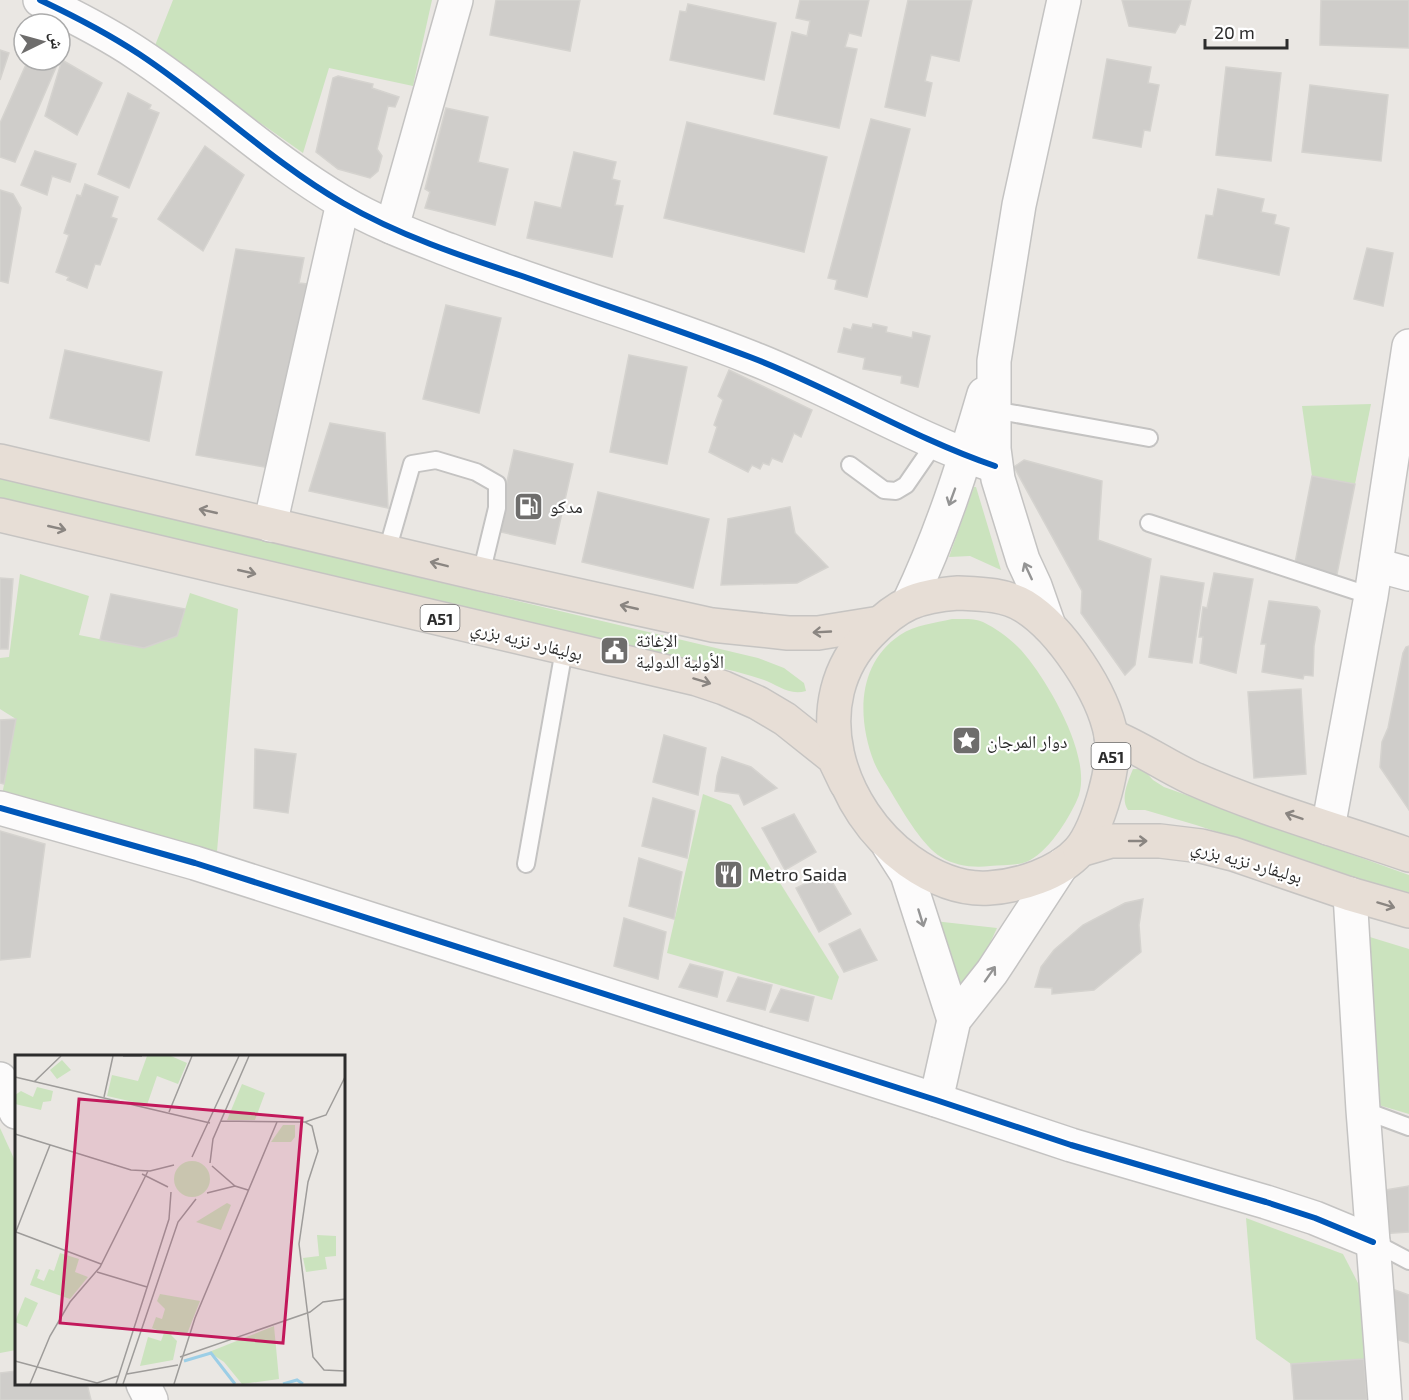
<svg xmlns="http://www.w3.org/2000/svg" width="1409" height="1400" font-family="'Exo 2','Noto Naskh Arabic',sans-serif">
	<rect width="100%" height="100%" fill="#eae7e3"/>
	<g fill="#cbe3be">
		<path d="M173,0H432L413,86L329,68L303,153L154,48Z"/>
		<path d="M1371,404L1355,484L1312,476L1302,406Z"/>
		<path d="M0,478L758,658L784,668L804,683L806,691C788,696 777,684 761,679C738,671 714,667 690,661L0,501Z"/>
		<path d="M974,487H976L1001,570L970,556L949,557Z"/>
		<path d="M20,574L89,596L79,635L144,648L177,636L190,593L238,609L216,863L1,801L16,719L0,709V658L9,657Z"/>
		<path d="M952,619C962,619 975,618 983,622C999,630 1015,642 1026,656C1050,685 1095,762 1077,800C1068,820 1047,854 1026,862C1015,866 1001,865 990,866C974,868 955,866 941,857C923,846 905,815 894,797C888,786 879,774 874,762C857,718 857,664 900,635C915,625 935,623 952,619Z"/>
		<path d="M1133,769H1143L1153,780L1164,787L1409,875V895L1196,825L1145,810H1128C1120,799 1128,781 1133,769Z"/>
		<path d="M703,794L731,805L839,977L832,1000L667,953Z"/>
		<path d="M934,921L997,928L980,965L958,994Z"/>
		<path d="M1360,934L1409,949V1114L1372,1103Z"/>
		<path d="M0,1128L16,1163V1350L0,1353Z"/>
		<path d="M1246,1218L1343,1254L1359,1285L1364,1359L1291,1364L1256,1339Z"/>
	</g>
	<g fill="#cfcdca" stroke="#d5d3cf" stroke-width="1.5">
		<path d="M496,0H580L570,51L490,35Z"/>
		<path d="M800,0H869L861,36L849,33L845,47L857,49L839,128L774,114L792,32L807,36L810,21L796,18Z"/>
		<path d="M908,0H972L959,61L931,55L925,81L932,83L925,116L885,107Z"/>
		<path d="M1122,0H1191L1185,25L1180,24L1175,33L1129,26Z"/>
		<path d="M1321,0H1409V48L1320,45Z"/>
		<path d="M688,4L776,23L764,80L670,60L680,11L686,12Z"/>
		<path d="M0,50L9,53L0,80Z"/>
		<path d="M1107,59L1151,67L1148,83L1159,85L1150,131L1144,130L1141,147L1093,138Z"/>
		<path d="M28,60H44L57,65L15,162L0,157V123Z"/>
		<path d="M62,60L102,83L77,135L45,116Z"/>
		<path d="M1226,67L1281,73L1271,161L1216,155Z"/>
		<path d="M338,76L373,84L372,88L399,97L395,107L388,106L377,149L382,156L378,171L370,178L338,169L316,152L333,78Z"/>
		<path d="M1310,85L1388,95L1381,161L1302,152Z"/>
		<path d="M128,93L151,105L149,109L159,113L129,188L98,174Z"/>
		<path d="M446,108L488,117L478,162L508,169L495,225L425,208L430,192L425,189Z"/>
		<path d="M871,119L910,129L867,297L835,289L837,280L828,278Z"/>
		<path d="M687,122L827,157L804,252L664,218Z"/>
		<path d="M205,146L244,175L203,251L158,219Z"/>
		<path d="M35,151L76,164L70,182L52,176L47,195L21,185Z"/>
		<path d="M574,152L616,162L612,179L620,181L615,205L623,206L612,257L527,238L535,202L561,208Z"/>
		<path d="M85,184L118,197L111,217L117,219L100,265L95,264L87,288L67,280L69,277L56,272L69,235L64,233L77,195L81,196Z"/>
		<path d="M1218,189L1264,199L1261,212L1276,215L1274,224L1289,228L1279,275L1198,258L1206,215L1213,216Z"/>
		<path d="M0,190L13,194L21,208L8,283L0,281Z"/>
		<path d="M1367,248L1393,253L1383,306L1354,299Z"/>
		<path d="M236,249L304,258L299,283L307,284L301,309L306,310L276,469L196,455Z"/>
		<path d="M446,305L501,318L479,413L423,399Z"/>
		<path d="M853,324L872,328L873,324L887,327L886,332L912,338L913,332L930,336L918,387L901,383L902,376L863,369L865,358L838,352L844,328L851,330Z"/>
		<path d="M65,350L162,372L149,441L50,418Z"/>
		<path d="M629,355L687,367L667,464L610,452Z"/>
		<path d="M729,370L812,410L801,437L794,433L782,462L772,458L769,465L763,463L760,469L752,465L748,472L709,452L717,427L714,425L723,400L718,396Z"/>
		<path d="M330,423L385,433L388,508L309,491Z"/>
		<path d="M514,450L573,464L555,544L496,531Z"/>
		<path d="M1024,460L1102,481L1098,540L1151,559L1135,665L1125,675L1081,613L1082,591L1014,467Z"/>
		<path d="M1312,476L1355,484L1336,579L1295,563Z"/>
		<path d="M598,492L709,519L693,588L582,562Z"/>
		<path d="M790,507L795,533L828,567L797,583L721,585L728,519Z"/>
		<path d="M1214,573L1253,579L1236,673L1200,663L1203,637H1199L1203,607L1207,608Z"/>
		<path d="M1161,576L1204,583L1192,663L1149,657Z"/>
		<path d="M0,578L13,579L8,649H0Z"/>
		<path d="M111,594L185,609L177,636L144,648L100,640Z"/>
		<path d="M1269,601L1317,607L1320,611L1314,646L1313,676L1304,675L1303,679L1262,672L1266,644H1261Z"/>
		<path d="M1409,646V810L1380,767L1382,742L1388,728L1403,653L1406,647Z"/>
		<path d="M1301,689L1306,774L1254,778L1248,692Z"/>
		<path d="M16,719L4,784L0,783V720Z"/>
		<path d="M664,735L706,748L698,795L653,782Z"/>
		<path d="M255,749L296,754L288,813L254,808Z"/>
		<path d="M722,757L751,767L777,788L744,805L739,794L715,791L717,776Z"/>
		<path d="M653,798L695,811L687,858L642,846Z"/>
		<path d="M794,814L816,852L785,870L762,828Z"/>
		<path d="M0,831L45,844L30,957L0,960Z"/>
		<path d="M639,858L682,872L674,919L629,906Z"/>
		<path d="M827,873L851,914L819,932L796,888Z"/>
		<path d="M1143,899L1139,925L1141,952L1094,990L1052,994V988L1035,987L1041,967L1054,950L1083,925L1125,903Z"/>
		<path d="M624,918L666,932L658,979L614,966Z"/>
		<path d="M860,929L877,960L844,972L829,944Z"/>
		<path d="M690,964L723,972L717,997L679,987Z"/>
		<path d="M738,977L772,985L765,1010L727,1001Z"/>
		<path d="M781,989L814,997L808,1021L770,1012Z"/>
		<path d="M1409,1186V1232L1380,1234V1191Z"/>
		<path d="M1384,1286L1409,1295V1343L1387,1337Z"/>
		<path d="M1364,1359L1367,1400H1294L1291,1364Z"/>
		<path d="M16,1371V1384H87L91,1400H0V1373Z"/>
	</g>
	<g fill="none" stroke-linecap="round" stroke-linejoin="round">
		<defs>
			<g id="lane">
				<path d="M994,410L1149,438"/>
				<path d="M850,465L884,490L896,491L906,485L935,443"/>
				<path d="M1149,523L1371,596"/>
				<path d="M387,551L412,464L436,460L476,472L497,484V508L481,574"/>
				<path d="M526,864L564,650"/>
				<path d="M1363,1110L1409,1127"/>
				<path d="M1373,1242L1409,1261"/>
			</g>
			<g id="street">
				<path d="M40,0C73,16 107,33 138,54C208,100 269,159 342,202C375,222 413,236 449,250C549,289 653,318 752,358C834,390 909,436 992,465"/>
				<path d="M392,227L456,0"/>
				<path d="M270,525L343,203"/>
				<path d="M1376,565L1409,574"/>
				<path d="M0,808L195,863L936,1100L1071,1145L1266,1202L1315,1218L1373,1242"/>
				<path d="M1328,828L1371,596L1409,346"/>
				<path d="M889,846L907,874L954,1020"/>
				<path d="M1350,894L1363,1110L1385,1400"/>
				<path d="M0,1079L16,1112"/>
				<path d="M936,1100L954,1020L992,972L1062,865"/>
				<path d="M143,1384L151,1400"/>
			</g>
			<g id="secondary">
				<path d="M909,602C941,535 963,466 984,394"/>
				<path d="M1049,626L1035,586L1023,560L998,479L994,449V361L1019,205L1064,0"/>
			</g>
			<g id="highway">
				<path d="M0,461L481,574L712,625L788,633H818L880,623"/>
				<path d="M0,515L697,679L724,688L758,703L785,719L834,758L846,783"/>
				<path d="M958,593C980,594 1004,594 1024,606C1061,629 1103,692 1111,735C1114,754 1110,775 1105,793C1100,811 1091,837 1079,851C1058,874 1019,886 989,888C959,890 933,878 909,861C838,810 802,702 870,633C898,604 917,596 958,593Z"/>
				<path d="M1111,736C1139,747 1164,765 1192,778C1262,809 1337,830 1409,855"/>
				<path d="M1080,850L1111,841H1160L1201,846L1233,854L1350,894L1409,911"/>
			</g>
		</defs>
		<use href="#lane" stroke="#c4c3c2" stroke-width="20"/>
		<use href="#street" stroke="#c4c3c2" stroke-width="36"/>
		<use href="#secondary" stroke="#c4c3c2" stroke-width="36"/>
		<use href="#highway" stroke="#c6c4c2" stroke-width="36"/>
		<use href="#lane" stroke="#fcfbfb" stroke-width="16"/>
		<use href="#street" stroke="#fcfbfb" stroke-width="33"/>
		<use href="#secondary" stroke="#fcfbfb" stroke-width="33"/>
		<use href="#highway" stroke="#e7ded6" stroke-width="33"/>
		<defs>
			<g id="cycleway">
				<path d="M40,0C74,16 107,33 139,54C209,100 270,161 343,203C398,235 461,256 522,276C598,303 674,328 750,357C834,389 910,437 995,466"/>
				<path d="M0,808L195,863L936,1100L1071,1145L1266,1202L1315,1218L1373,1242"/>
			</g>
		</defs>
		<use href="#cycleway" stroke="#fff" stroke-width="10"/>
		<use href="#cycleway" stroke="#0057b8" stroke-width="6"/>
	</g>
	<defs><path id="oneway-shaft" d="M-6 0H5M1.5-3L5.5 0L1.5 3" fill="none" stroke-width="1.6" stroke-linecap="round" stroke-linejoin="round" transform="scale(1.5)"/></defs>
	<g stroke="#949494">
		<use href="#oneway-shaft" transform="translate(952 497) rotate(110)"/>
		<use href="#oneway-shaft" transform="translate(1028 571) rotate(-115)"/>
		<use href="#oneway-shaft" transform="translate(921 918) rotate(73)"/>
		<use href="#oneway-shaft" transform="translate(990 974) rotate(-55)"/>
	</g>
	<g stroke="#8a8581">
		<use href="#oneway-shaft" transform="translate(208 511) rotate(-167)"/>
		<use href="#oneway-shaft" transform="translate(57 528) rotate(13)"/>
		<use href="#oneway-shaft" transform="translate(439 564) rotate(-166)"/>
		<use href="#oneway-shaft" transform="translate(247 572) rotate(13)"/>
		<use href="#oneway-shaft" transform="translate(629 607) rotate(-167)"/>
		<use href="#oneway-shaft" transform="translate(822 632) rotate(177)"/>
		<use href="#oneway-shaft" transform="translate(702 681) rotate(17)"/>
		<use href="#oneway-shaft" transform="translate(1294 816) rotate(-161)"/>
		<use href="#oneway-shaft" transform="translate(1138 841)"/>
		<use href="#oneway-shaft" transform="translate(1386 905) rotate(17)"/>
	</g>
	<defs>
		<symbol id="fuel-square" viewBox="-11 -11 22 22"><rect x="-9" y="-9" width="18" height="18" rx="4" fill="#6e6d6c" stroke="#fff"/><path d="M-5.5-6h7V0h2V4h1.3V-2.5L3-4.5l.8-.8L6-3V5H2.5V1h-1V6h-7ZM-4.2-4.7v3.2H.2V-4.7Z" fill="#fff"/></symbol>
		<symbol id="civic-square" viewBox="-11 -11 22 22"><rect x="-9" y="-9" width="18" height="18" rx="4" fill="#6e6d6c" stroke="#fff"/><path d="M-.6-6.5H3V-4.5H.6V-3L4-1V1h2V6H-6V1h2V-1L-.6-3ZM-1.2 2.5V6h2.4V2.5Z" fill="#fff"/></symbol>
		<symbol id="sight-square" viewBox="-11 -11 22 22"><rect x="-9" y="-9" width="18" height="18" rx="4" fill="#6e6d6c" stroke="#fff"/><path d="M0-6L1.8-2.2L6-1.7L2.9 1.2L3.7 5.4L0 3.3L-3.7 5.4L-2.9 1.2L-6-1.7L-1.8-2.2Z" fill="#fff"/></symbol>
		<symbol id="restaurant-square" viewBox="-11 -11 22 22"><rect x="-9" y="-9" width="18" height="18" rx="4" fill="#6e6d6c" stroke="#fff"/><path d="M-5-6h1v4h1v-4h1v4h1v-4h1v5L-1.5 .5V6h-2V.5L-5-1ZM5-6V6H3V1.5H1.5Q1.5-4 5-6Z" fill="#fff"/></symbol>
	</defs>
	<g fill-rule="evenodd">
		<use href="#fuel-square" x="512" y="490" width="33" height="33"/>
		<use href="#civic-square" x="598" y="634" width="33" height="33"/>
		<use href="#sight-square" x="950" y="724" width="33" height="33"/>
		<use href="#restaurant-square" x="712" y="858" width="33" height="33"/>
	</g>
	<g text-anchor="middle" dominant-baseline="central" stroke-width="4.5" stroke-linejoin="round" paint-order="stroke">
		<g fill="#fff" stroke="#6b6b6b" stroke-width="1.5">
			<rect x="420.5" y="605" width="39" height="26" rx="4.5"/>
			<rect x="1091.5" y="743" width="39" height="26" rx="4.5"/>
		</g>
		<g font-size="16" font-weight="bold" fill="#2c2c2c">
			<text x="440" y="618">A51</text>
			<text x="1111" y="756">A51</text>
		</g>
		<g font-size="18" fill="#2c2c2c" stroke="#fff" text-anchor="start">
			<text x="550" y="506">مدكو</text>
			<text x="636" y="640">الإغاثة<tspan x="636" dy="21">الأولية الدولية</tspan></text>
			<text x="987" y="741">دوار المرجان</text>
			<text x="749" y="874">Metro Saida</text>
		</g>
		<g font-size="18" fill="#2c2c2c" stroke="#fff">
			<text transform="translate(527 640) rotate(14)">بوليفارد نزيه بزري</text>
			<text transform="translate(1247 861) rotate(16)">بوليفارد نزيه بزري</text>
		</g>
	</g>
	<g transform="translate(15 1055)">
		<rect width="330" height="330" fill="#eae7e3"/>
		<path d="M132,1H156L172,8L163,29L142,21L132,50L92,41L97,20L123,26ZM47,5L56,15L42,24L35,15ZM227,29L250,38L240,65H212ZM22,32L38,36L36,46L28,47L26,55L0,49V40L6,36L18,42ZM268,70H280V82L276,87H256ZM159 124a18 18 0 1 1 36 0a18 18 0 1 1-36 0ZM212,148L216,150L206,175L181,167ZM302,180L321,181V201L310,202L312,214L291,217L288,203L304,201ZM45,198L64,204L60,217L73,222L55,244L15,230L21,214L25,215L22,223L29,226L34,214L39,216ZM145,239L185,246L172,279L160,276L156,280L162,286L158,305L125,311L133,282L146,286L149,278L137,273L141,262L147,264L150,254L142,246ZM10,242L23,248L12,272L0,267ZM259,271L264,324L227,329L209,307L194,297Z" fill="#cbe3be"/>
		<path fill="none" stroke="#9ccee6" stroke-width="3" d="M169,306L196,298L220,329M268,329L282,325L288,329"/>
		<path fill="none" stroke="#9e9c9a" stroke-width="1.5" d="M108,1H127M0,22L195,68M19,27L46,1M89,42L98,1M154,57L177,1M206,66L290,67L297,71L303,96L293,127L284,189L298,302L309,315L330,316M290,67L311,60L330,22M0,79L116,115L135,116L159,110M177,102L224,1M195,108L198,84L234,1M197,111L220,131L233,135M127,119L153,132M192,138L220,131M1,177L86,209M0,179L35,90M82,217L132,232M165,302L295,257L308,247L330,244M0,306L82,328L103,321M112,319L163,310M15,329L35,281L55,247L85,212L133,116M101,329L154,164L156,137M108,329L163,167L181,144M159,329L180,263L262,67"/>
		<path fill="#c2185b" fill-opacity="0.15" stroke="#c2185b" stroke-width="3" d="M64,44L287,63L268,288L45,268Z"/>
		<rect width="330" height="330" fill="none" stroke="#2c2c2c" stroke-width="3"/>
	</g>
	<g transform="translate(42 42) rotate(85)"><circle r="28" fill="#ffffff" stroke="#ababab" stroke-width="1.5"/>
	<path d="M0-4.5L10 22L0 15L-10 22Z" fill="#6e6d6c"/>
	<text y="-9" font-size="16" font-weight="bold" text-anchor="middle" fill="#2c2c2c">ش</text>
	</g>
	<path d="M1205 39v9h82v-9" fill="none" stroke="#2c2c2c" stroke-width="3"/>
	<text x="1214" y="39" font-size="18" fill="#2c2c2c" stroke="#ffffff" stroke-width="4.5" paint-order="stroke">20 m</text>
</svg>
